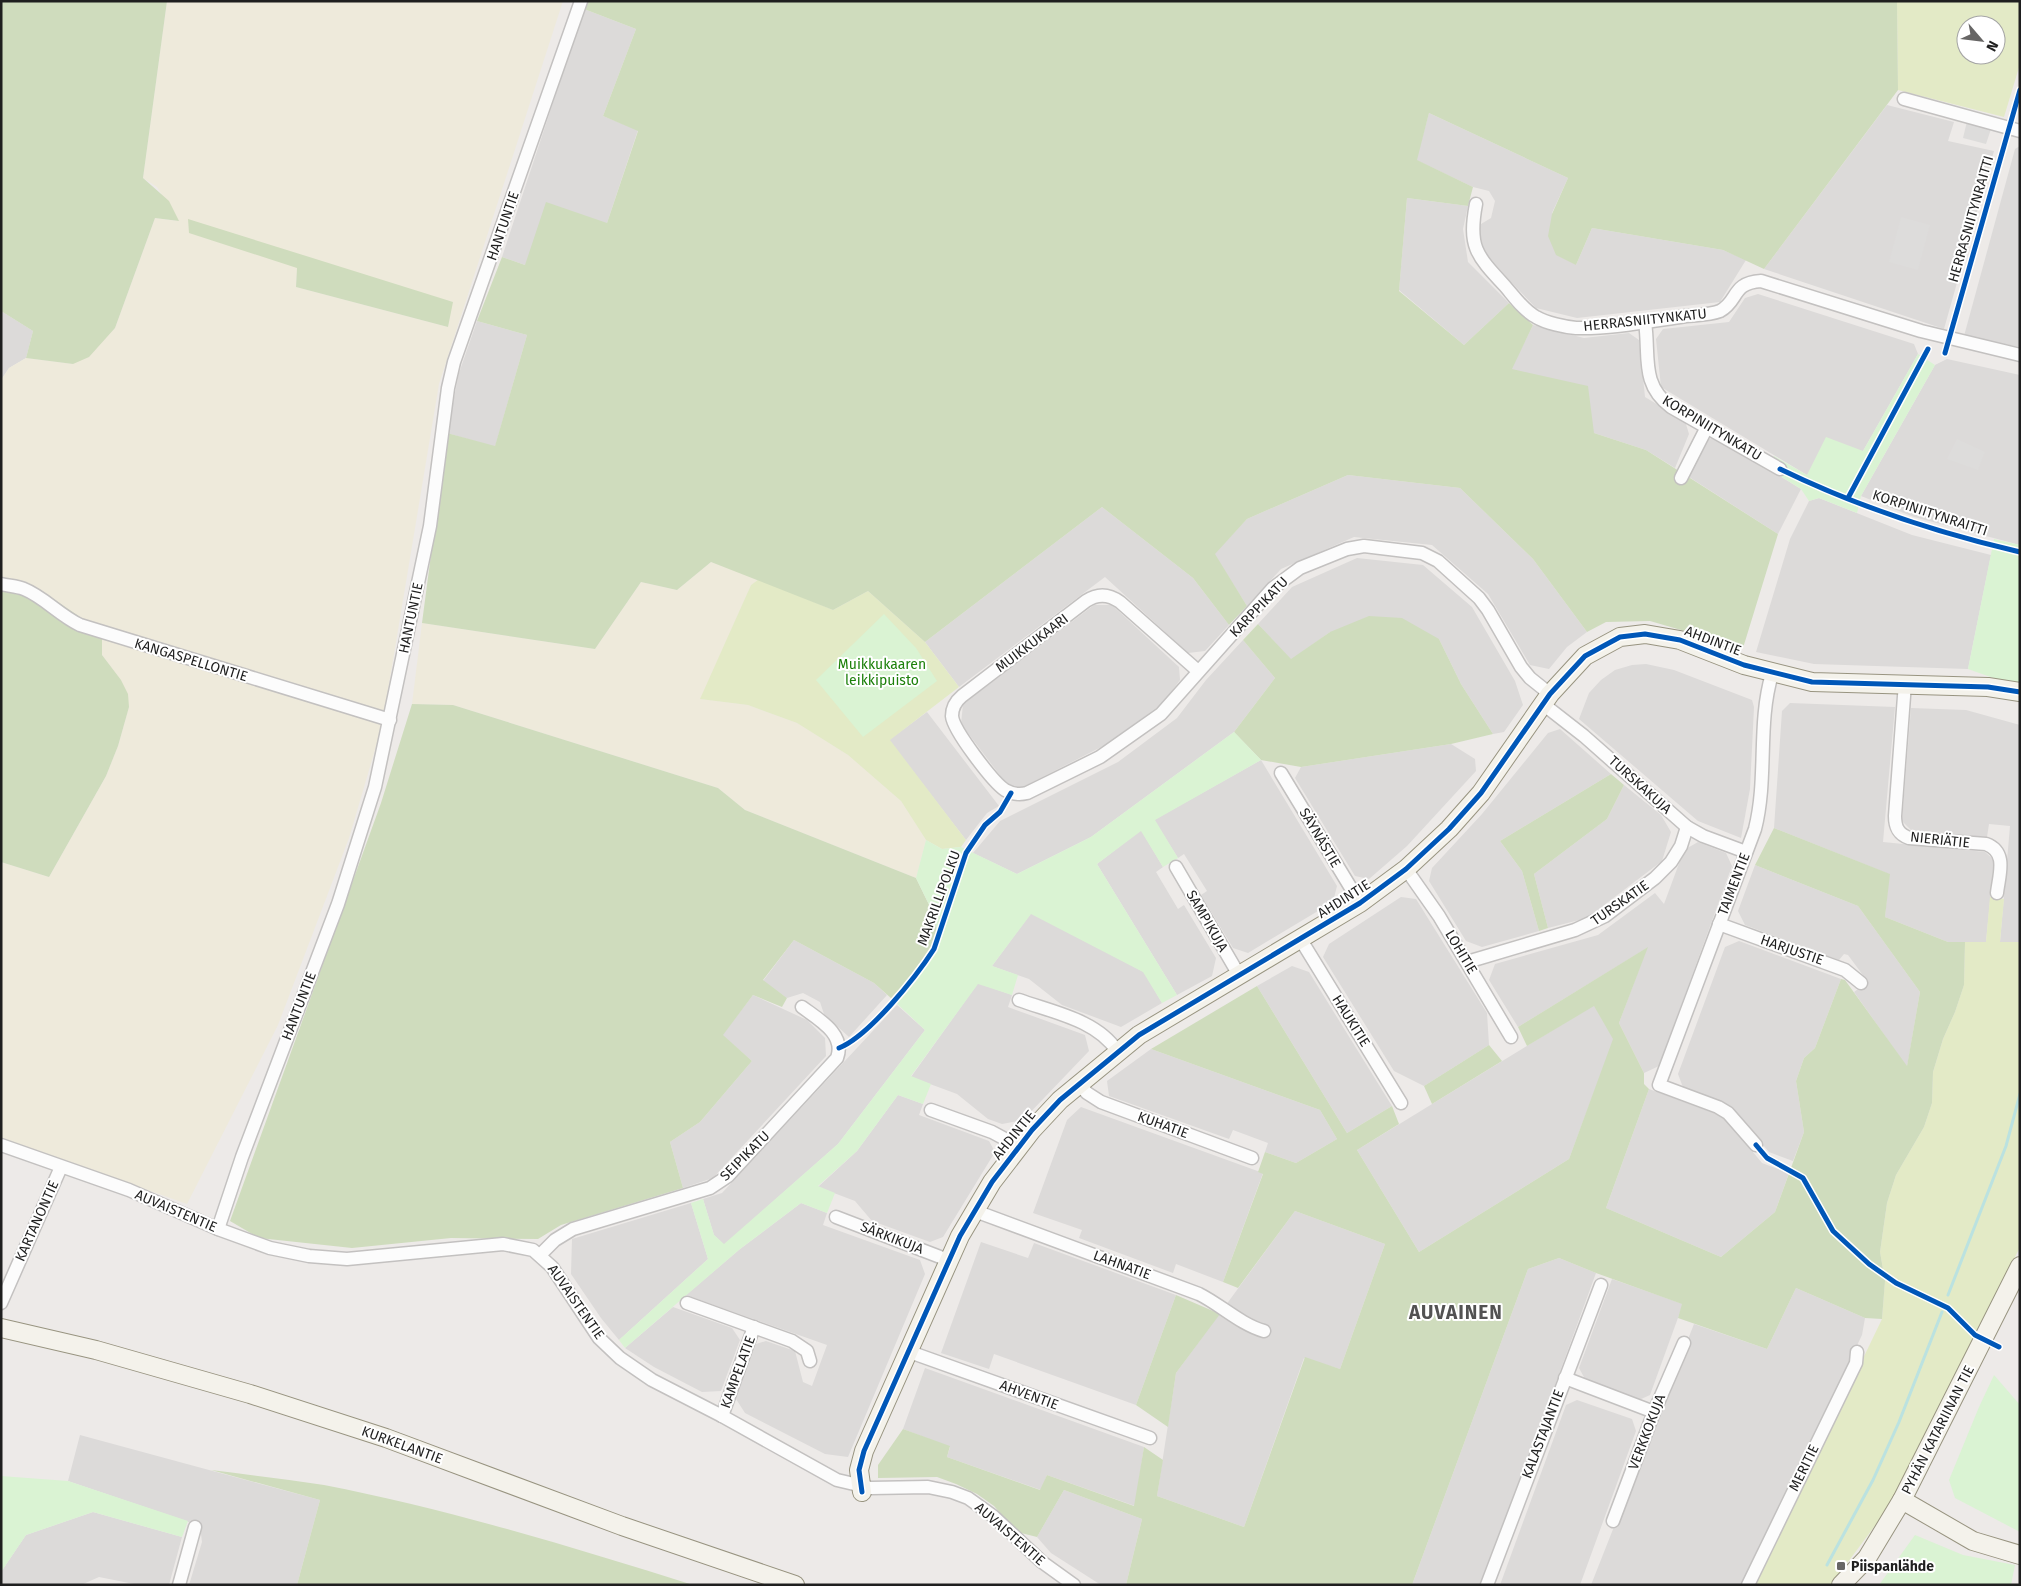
<svg xmlns="http://www.w3.org/2000/svg" width="2021" height="1586" font-family="'Fira Sans',sans-serif">
	<rect width="100%" height="100%" fill="#edeae8"/>
	<g fill="#dcdad9">
		<path d="M584,9L636,29L603,116L638,130L607,223L525,265L502,257Z"/>
		<path d="M1887,105L1954,122L1948,141L1994,151L1944,329L1764,269Z"/>
		<path d="M1429,113L1568,178L1552,213L1576,265L1592,228L1723,250L1746,260L1720,302L1577,318L1536,308L1484,254L1479,230L1481,224L1491,218L1495,201L1489,191L1473,187L1416,160Z"/>
		<path d="M2020,146V347L1964,336L2015,149Z"/>
		<path d="M1407,198L1468,206L1463,229L1468,262L1509,303L1464,345L1399,290Z"/>
		<path d="M1758,294L1914,344L1918,354L1863,451L1807,475L1661,387L1656,339L1663,329L1729,322L1745,298Z"/>
		<path d="M1,311L33,331L26,358L9,368L1,380Z"/>
		<path d="M477,321L527,335L495,447L447,433L459,373Z"/>
		<path d="M1533,325L1584,338L1629,333L1639,340L1645,397L1685,421L1689,434L1675,468L1646,450L1594,433L1511,369Z"/>
		<path d="M1947,359L2020,375V545L1914,517L1861,496L1935,365Z"/>
		<path d="M1716,437L1801,489L1778,534L1689,477L1705,440Z"/>
		<path d="M1348,475L1460,488L1533,559L1587,632L1567,647L1549,669L1530,665L1488,594L1432,545L1354,537L1281,569L1247,606L1214,554L1247,519Z"/>
		<path d="M1819,498L1912,535L1991,555L1968,669L1814,664L1756,652L1790,539L1809,501Z"/>
		<path d="M1102,507L1193,578L1229,625L1205,651L1188,653L1105,577L959,687L925,642Z"/>
		<path d="M1357,558L1423,565L1472,607L1515,681L1523,705L1504,732L1493,734L1461,684L1439,639L1330,632L1291,660L1258,624L1292,587Z"/>
		<path d="M1094,605H1112L1179,667L1180,680L1163,703L1107,744L1021,788L1008,786L961,724L963,704Z"/>
		<path d="M1243,640L1275,678L1234,732L1091,837L1017,874L973,853L1000,821L1118,762L1177,718L1206,680Z"/>
		<path d="M1646,664L1674,670L1752,700L1754,707L1750,789L1741,838L1698,821L1579,719L1589,693L1601,680L1615,670L1632,665Z"/>
		<path d="M1790,703L1895,707L1883,842L1985,852L1994,860L1986,942H1948L1885,917L1889,874L1774,828L1782,711Z"/>
		<path d="M1911,708L1966,710L2020,725V942H2000L2010,826L1989,824L1987,837L1911,830L1902,821Z"/>
		<path d="M927,712L999,806L987,813L966,840L889,740Z"/>
		<path d="M1560,729L1611,774L1500,841L1522,871L1539,931L1482,947L1466,941L1429,881L1432,868L1482,814L1548,733Z"/>
		<path d="M1451,744L1475,759L1476,771L1407,846L1369,879L1355,876L1295,778L1301,767Z"/>
		<path d="M1261,760L1337,886L1333,902L1248,953L1233,948L1201,895L1207,891L1184,854L1178,858L1154,820Z"/>
		<path d="M1624,785L1661,815L1671,832L1662,861L1587,918L1548,928L1534,874L1607,819Z"/>
		<path d="M1141,830L1163,867L1156,872L1178,909L1184,905L1216,958L1212,976L1177,995L1097,864Z"/>
		<path d="M1698,842L1726,853L1732,866L1659,1066L1644,1073L1619,1023L1647,948L1518,1027L1489,980L1495,964L1598,935L1655,893L1664,904L1684,850Z"/>
		<path d="M1755,865L1858,906L1920,992L1907,1067L1854,992L1868,982L1848,955L1844,954L1839,960L1745,925L1738,911Z"/>
		<path d="M1401,897L1416,899L1487,1013L1489,1045L1424,1086L1394,1071L1323,957L1329,944Z"/>
		<path d="M1031,913L1144,972L1162,1003L1121,1027L1062,1005L1029,979L992,966Z"/>
		<path d="M794,940L874,983L887,995L849,1037L824,1014L820,1002L803,993L787,998L763,981Z"/>
		<path d="M1739,941L1841,979L1815,1048L1804,1058L1796,1081L1804,1132L1793,1161L1769,1152L1731,1107L1684,1090L1678,1074L1725,947Z"/>
		<path d="M1292,966L1309,972L1392,1106L1347,1133L1257,986Z"/>
		<path d="M978,983L1012,995L1008,1007L1085,1035L1089,1051L1023,1120L1002,1124L988,1119L957,1094L911,1077Z"/>
		<path d="M753,995L807,1020L825,1038L826,1056L713,1178L683,1188L670,1142L700,1122L752,1061L722,1035Z"/>
		<path d="M897,1005L925,1030L838,1144L724,1245L714,1235L703,1199L722,1193Z"/>
		<path d="M1594,1005L1614,1039L1569,1159L1419,1252L1357,1150Z"/>
		<path d="M1151,1049L1320,1110L1337,1139L1296,1163L1265,1152L1268,1143L1233,1130L1229,1139L1109,1096L1107,1081Z"/>
		<path d="M1649,1089L1724,1117L1762,1163L1789,1173L1775,1212L1721,1257L1606,1208Z"/>
		<path d="M898,1095L923,1104L919,1115L989,1141L995,1152L943,1237L930,1242L872,1221L855,1201L818,1187L857,1151Z"/>
		<path d="M1081,1107L1263,1173L1223,1282L1176,1264L1173,1273L1079,1238L1082,1230L1033,1213L1067,1120Z"/>
		<path d="M691,1203L708,1259L619,1340L601,1318L571,1274L572,1239Z"/>
		<path d="M801,1203L827,1213L823,1225L920,1260L925,1274L848,1457L825,1454L745,1413L736,1399L756,1344L766,1341L795,1351L803,1382L812,1386L827,1345L686,1295L740,1249Z"/>
		<path d="M1295,1211L1385,1244L1340,1369L1304,1358L1244,1527L1157,1496L1176,1373Z"/>
		<path d="M981,1242L1028,1258L1034,1243L1176,1295L1136,1405L994,1354L989,1369L941,1353Z"/>
		<path d="M1559,1258L1596,1273L1482,1585H1412L1528,1269Z"/>
		<path d="M1612,1279L1683,1304L1650,1395L1639,1400L1585,1379L1579,1368Z"/>
		<path d="M1796,1288L1865,1318L1862,1335L1742,1585H1591L1694,1324L1767,1349Z"/>
		<path d="M673,1307L732,1328L740,1340L721,1391L702,1392L654,1367L625,1348Z"/>
		<path d="M925,1368L1144,1447L1135,1506L1047,1475L1041,1490L947,1457L950,1447L903,1429Z"/>
		<path d="M1577,1400L1632,1419L1636,1431L1580,1585H1500L1566,1405Z"/>
		<path d="M80,1435L320,1500L297,1585H189L202,1542L200,1526L68,1481Z"/>
		<path d="M1064,1490L1142,1519L1126,1585H1101L1051,1553L1037,1537Z"/>
		<path d="M93,1512L182,1537L169,1585H139L99,1577L81,1585H1V1572L26,1535Z"/>
	</g>
	<g fill="#eeeadb" fill-rule="evenodd">
		<path d="M167,1H563L439,384L382,726L349,838L278,1025L187,1204L1,1138V862L49,877L106,776L118,746L129,707L121,681L102,655L1,578V380L9,368L26,358L73,364L115,328L155,218L178,221L157,187L143,178ZM297,268L452,302L448,327L296,287Z"/>
		<path d="M711,562L759,579L751,585L701,699L748,705L797,723L848,755L901,801L926,840L916,878L745,810L718,788L453,705L412,704L422,623L595,649L641,582L677,590Z"/>
	</g>
	<g fill="#e3eac6" fill-rule="evenodd">
		<path d="M1897,1H2020V64L2004,117L1898,90ZM1966,25H1996V55H1966Z"/>
		<path d="M759,579L833,610L868,591L925,642L959,687L890,740L966,840L961,847L942,849L926,840L901,801L848,755L797,723L748,705L700,699L751,585Z"/>
		<path d="M1990,897L2004,899L2000,942H2020V1247L1903,1482L1883,1515L1833,1582L1830,1585H1754L1882,1319L1885,1281L1880,1252L1887,1203L1896,1175L1924,1127L1932,1103L1933,1072L1943,1039L1955,1012L1964,985L1965,942H1986Z"/>
	</g>
	<g fill="#cfdcbd">
		<path d="M1,1H167L143,178L169,201L179,221L155,218L115,328L89,357L73,364L26,358L33,331L1,311Z"/>
		<path d="M588,1H1897L1898,90L1764,269L1723,250L1592,228L1576,265L1556,255L1548,236L1552,214L1568,178L1429,113L1417,160L1473,187L1468,206L1407,198L1399,291L1464,345L1509,303L1533,325L1512,369L1588,386L1594,433L1646,450L1778,534L1743,648L1650,621L1606,622L1587,632L1533,559L1460,488L1348,475L1247,519L1215,554L1247,606L1229,625L1193,578L1102,507L925,642L868,591L833,610L711,562L677,590L641,582L595,649L422,623L447,433L495,446L527,335L477,321L502,257L525,265L546,202L607,223L638,131L603,116L636,29L584,9Z"/>
		<path d="M188,219L453,302L448,327L296,287L297,268L189,233Z"/>
		<path d="M1,578L26,583L39,589L83,619L102,638V655L121,680L128,694L129,707L118,746L106,776L49,877L1,862Z"/>
		<path d="M1369,616L1402,618L1439,639L1461,684L1493,734L1451,744L1301,767L1261,760L1234,732L1275,678L1243,640L1258,624L1291,659L1330,632Z"/>
		<path d="M412,704L453,705L718,788L745,810L916,878L936,919L937,949L920,971L892,999L874,983L794,940L763,980L787,998L782,1007L753,995L723,1035L752,1061L700,1122L670,1142L683,1188L561,1225L538,1239L451,1238L352,1248L259,1238L230,1221L381,803Z"/>
		<path d="M1611,774L1624,785L1607,819L1534,874L1548,928L1539,931L1522,871L1500,841Z"/>
		<path d="M1774,828L1890,874L1885,917L1948,942H1965L1964,985L1955,1012L1943,1039L1933,1072L1932,1103L1924,1127L1896,1175L1887,1203L1880,1252L1885,1281L1882,1319L1865,1318L1796,1288L1767,1349L1678,1318L1682,1304L1596,1273L1559,1258L1528,1269L1412,1585H1126L1142,1519L1064,1490L1037,1537L1017,1532L994,1506L977,1494L956,1484L937,1477L878,1478V1465L903,1429L950,1446L947,1457L1040,1490L1047,1475L1134,1506L1144,1447L1163,1460L1157,1496L1244,1527L1305,1357L1340,1369L1385,1244L1295,1211L1238,1288L1223,1282L1263,1174L1258,1172L1265,1152L1296,1163L1337,1139L1320,1110L1151,1049L1257,986L1347,1133L1392,1106L1399,1124L1357,1150L1419,1252L1569,1159L1613,1039L1594,1006L1527,1046L1518,1027L1648,947L1619,1023L1644,1073V1084L1649,1089L1606,1208L1721,1257L1775,1212L1804,1132L1796,1081L1804,1058L1815,1048L1841,979L1845,980L1907,1066L1920,992L1858,906L1755,865Z"/>
		<path d="M1489,1045L1502,1061L1432,1104L1424,1086Z"/>
		<path d="M1176,1295L1220,1314L1176,1373L1168,1427L1136,1405Z"/>
		<path d="M211,1470C249,1475 287,1479 324,1485C448,1509 572,1547 693,1585H297L320,1500Z"/>
	</g>
	<g fill="#daf3d3">
		<path d="M1918,354L1935,365L1861,496L1857,513L1819,498L1809,501L1801,489L1767,468L1774,456L1807,475L1826,437L1863,451Z"/>
		<path d="M1994,539L2020,545V683L1999,680L1968,669Z"/>
		<path d="M884,614L916,648L937,681L863,737L816,680Z"/>
		<path d="M1234,732L1261,760L1155,820L1178,858L1163,867L1141,831L1097,864L1177,995L1162,1003L1143,972L1031,914L992,966L1018,975L1012,995L978,984L911,1076L931,1084L923,1104L898,1095L857,1151L818,1186L835,1193L827,1213L801,1203L740,1249L625,1348L619,1340L708,1259L691,1203L703,1199L714,1235L724,1244L838,1144L925,1030L892,999L920,971L937,949L936,919L916,878L926,840L942,849L961,847L1017,874L1091,837Z"/>
		<path d="M1994,1375L2020,1405V1532L1955,1498L1949,1480L1979,1407Z"/>
		<path d="M1,1476L68,1481L188,1521L182,1537L93,1512L26,1535L1,1572Z"/>
		<path d="M1915,1535L1963,1555L2015,1565L2011,1585H1879Z"/>
	</g>
	<g fill="#dddcdb">
		<path d="M1968,117L1993,123L1986,144L1963,138Z"/>
		<path d="M1901,217L1930,225L1918,270L1889,262Z"/>
		<path d="M1957,439L1985,452L1978,470L1947,459Z"/>
	</g>
	<g fill="none" stroke-linecap="round" stroke-linejoin="round">
		<g stroke="#bbe2e0" stroke-width="3">
			<path d="M1948,1295L2006,1146L2020,1094"/>
			<path d="M1827,1565L1873,1480L1899,1422L1942,1312"/>
		</g>
		<defs>
			<g id="street">
				<path d="M1904,99L2020,131"/>
				<path d="M1476,204C1468,246 1476,255 1504,285C1513,295 1523,310 1536,317C1546,323 1565,327 1576,328C1612,329 1651,321 1686,316C1696,315 1710,315 1720,311C1739,301 1731,283 1761,281L1921,331L2020,355"/>
				<path d="M1645,322C1650,356 1640,384 1671,407L1780,469"/>
				<path d="M1681,478L1707,427"/>
				<path d="M1,584C9,586 17,586 24,589C44,597 59,615 80,625L390,720"/>
				<path d="M1198,671L1120,602C1109,594 1098,593 1086,601L962,696C956,701 952,708 952,716C953,730 993,782 1005,790C1012,794 1019,795 1027,793L1100,757L1161,714L1273,588L1300,568L1347,549L1364,546L1422,553L1438,561L1479,598L1488,610L1521,667L1530,678L1550,694"/>
				<path d="M1905,683L1895,816C1895,827 1898,834 1909,838L1986,844C2008,852 1999,875 1997,893"/>
				<path d="M1543,704L1584,736L1687,827L1703,836L1746,852"/>
				<path d="M1281,773L1360,903"/>
				<path d="M1176,867L1239,975"/>
				<path d="M1406,869L1439,916L1511,1037"/>
				<path d="M1719,924L1845,970L1861,983"/>
				<path d="M1301,940L1401,1103"/>
				<path d="M1467,962L1575,930L1605,916L1655,878L1671,862L1681,846L1687,827"/>
				<path d="M1019,1000C1052,1012 1097,1020 1117,1051"/>
				<path d="M1079,1084L1087,1093L1101,1102L1252,1158"/>
				<path d="M931,1110L992,1132L1018,1146"/>
				<path d="M1,1145L129,1190L218,1229L270,1248L309,1256L347,1259L503,1244L533,1250L552,1267L599,1338L620,1358L652,1380L722,1416L837,1480L871,1488L928,1487L952,1492L968,1498L993,1516L1042,1562L1074,1585"/>
				<path d="M1756,1145L1728,1113L1718,1107L1659,1085L1755,829C1768,778 1757,724 1772,674"/>
				<path d="M975,1211L1199,1294C1221,1305 1240,1324 1264,1331"/>
				<path d="M836,1217L948,1260"/>
				<path d="M218,1229L242,1157L338,904L375,787L430,526L448,388L454,362L581,1"/>
				<path d="M541,1254L555,1240L573,1229L710,1188L728,1176L837,1058C846,1034 818,1019 802,1007"/>
				<path d="M1,1303L61,1167"/>
				<path d="M687,1303L792,1341L807,1351L810,1361"/>
				<path d="M907,1351L1150,1438"/>
				<path d="M1565,1378L1654,1412"/>
				<path d="M722,1416L754,1327"/>
				<path d="M1613,1521L1654,1412L1684,1343"/>
				<path d="M179,1585L195,1527"/>
				<path d="M1487,1585L1601,1285"/>
				<path d="M1748,1585L1856,1363L1857,1352"/>
			</g>
			<g id="secondary">
				<path d="M1,1328L96,1350L250,1394L386,1438L622,1526L795,1585"/>
				<path d="M862,1492L859,1470L864,1451L960,1236L992,1182L1032,1130L1060,1100L1139,1035L1360,903L1406,869L1449,829L1481,793L1550,694L1585,656L1620,637L1645,634L1680,640L1744,665L1812,682L1988,687L2020,692"/>
				<path d="M1902,1500L1973,1541L2020,1555"/>
				<path d="M1841,1585L1867,1558L1902,1500L2020,1266"/>
			</g>
		</defs>
		<use href="#street" stroke="#c3c1c0" stroke-width="15"/>
		<use href="#secondary" stroke="#989480" stroke-width="20"/>
		<use href="#street" stroke="#fcfcfc" stroke-width="12"/>
		<use href="#secondary" stroke="#f4f2eb" stroke-width="18"/>
		<defs>
			<g id="cycleway">
				<path d="M1945,353L2020,90"/>
				<path d="M1780,469C1856,506 1938,533 2020,552"/>
				<path d="M1848,498L1928,349"/>
				<path d="M839,1048C869,1036 916,977 934,949L966,853L985,825L1000,812L1011,793"/>
				<path d="M1756,1145L1767,1158L1803,1178L1833,1231L1869,1264L1896,1283L1948,1308L1975,1335L1999,1347"/>
				<path d="M862,1492L859,1470L864,1451L960,1236L992,1182L1032,1130L1060,1100L1139,1035L1360,903L1406,869L1449,829L1481,793L1550,694L1585,656L1620,637L1645,634L1680,640L1744,665L1812,682L1988,687L2020,692"/>
			</g>
		</defs>
		<use href="#cycleway" stroke="#fff" stroke-width="8"/>
		<use href="#cycleway" stroke="#0057b8" stroke-width="5"/>
	</g>
	<rect fill="#676665" stroke="#fff" stroke-width="2" x="1836" y="1561" width="10" height="10" rx="2.5"/>
	<g text-anchor="middle" dominant-baseline="central" stroke-width="4" stroke-linejoin="round" paint-order="stroke">
		<g font-size="14" fill="#1f1f1f" stroke="#fff">
			<text transform="translate(1971 219) rotate(-74)">HERRASNIITYNRAITTI</text>
			<text transform="translate(503 226) rotate(-71)">HANTUNTIE</text>
			<text transform="translate(1645 320) rotate(-6)">HERRASNIITYNKATU</text>
			<text transform="translate(1712 428) rotate(31)">KORPINIITYNKATU</text>
			<text transform="translate(1930 513) rotate(18)">KORPINIITYNRAITTI</text>
			<text transform="translate(1259 607) rotate(-46)">KARPPIKATU</text>
			<text transform="translate(411 618) rotate(-78)">HANTUNTIE</text>
			<text transform="translate(1713 641) rotate(21)">AHDINTIE</text>
			<text transform="translate(1032 643) rotate(-37)">MUIKKUKAARI</text>
			<text transform="translate(191 660) rotate(17)">KANGASPELLONTIE</text>
			<text transform="translate(1640 785) rotate(42)">TURSKAKUJA</text>
			<text transform="translate(1320 838) rotate(59)">SÄYNÄSTIE</text>
			<text transform="translate(1940 840) rotate(6)">NIERIÄTIE</text>
			<text transform="translate(1734 884) rotate(-69)">TAIMENTIE</text>
			<text transform="translate(939 898) rotate(-70)">MAKRILLIPOLKU</text>
			<text transform="translate(1344 899) rotate(-32)">AHDINTIE</text>
			<text transform="translate(1620 903) rotate(-35)">TURSKATIE</text>
			<text transform="translate(1207 921) rotate(60)">SAMPIKUJA</text>
			<text transform="translate(1792 950) rotate(19)">HARJUSTIE</text>
			<text transform="translate(1461 952) rotate(59)">LOHITIE</text>
			<text transform="translate(299 1006) rotate(-69)">HANTUNTIE</text>
			<text transform="translate(1351 1021) rotate(58)">HAUKITIE</text>
			<text transform="translate(1163 1125) rotate(20)">KUHATIE</text>
			<text transform="translate(1014 1135) rotate(-51)">AHDINTIE</text>
			<text transform="translate(745 1156) rotate(-45)">SEIPIKATU</text>
			<text transform="translate(176 1211) rotate(23)">AUVAISTENTIE</text>
			<text transform="translate(37 1221) rotate(-66)">KARTANONTIE</text>
			<text transform="translate(892 1238) rotate(21)">SÄRKIKUJA</text>
			<text transform="translate(1122 1265) rotate(20)">LAHNATIE</text>
			<text transform="translate(576 1302) rotate(55)">AUVAISTENTIE</text>
			<text transform="translate(738 1372) rotate(-70)">KAMPELATIE</text>
			<text transform="translate(1029 1395) rotate(20)">AHVENTIE</text>
			<text transform="translate(1938 1430) rotate(-63)">PYHÄN KATARIINAN TIE</text>
			<text transform="translate(1647 1432) rotate(-69)">VERKKOKUJA</text>
			<text transform="translate(1543 1434) rotate(-69)">KALASTAJANTIE</text>
			<text transform="translate(402 1445) rotate(20)">KURKELANTIE</text>
			<text transform="translate(1804 1468) rotate(-64)">MERITIE</text>
			<text transform="translate(1010 1534) rotate(41)">AUVAISTENTIE</text>
		</g>
		<g font-size="14" fill="#1d800b" stroke="#fff">
			<text x="882" y="664">Muikkukaaren<tspan x="882" dy="16">leikkipuisto</tspan></text>
		</g>
		<g font-size="14" font-weight="bold" fill="#1f1f1f" stroke="#fff" text-anchor="start">
			<text x="1851" y="1566">Piispanlähde</text>
		</g>
		<g font-size="19" font-weight="bold" letter-spacing="1" fill="#525252" stroke="#fff">
			<text x="1456" y="1312">AUVAINEN</text>
		</g>
	</g>
	<rect width="2021" height="1586" fill="none" stroke="#1f1f1f" stroke-width="5"/>
	<g transform="translate(1981 40) rotate(118)"><circle r="24" fill="#ffffff" stroke="#a5a5a5"/>
	<path d="M0-4L9 19L0 12L-9 19Z" fill="#676665"/>
	<text y="-8" font-size="14" font-weight="bold" text-anchor="middle" fill="#1f1f1f">N</text>
	</g>
</svg>
